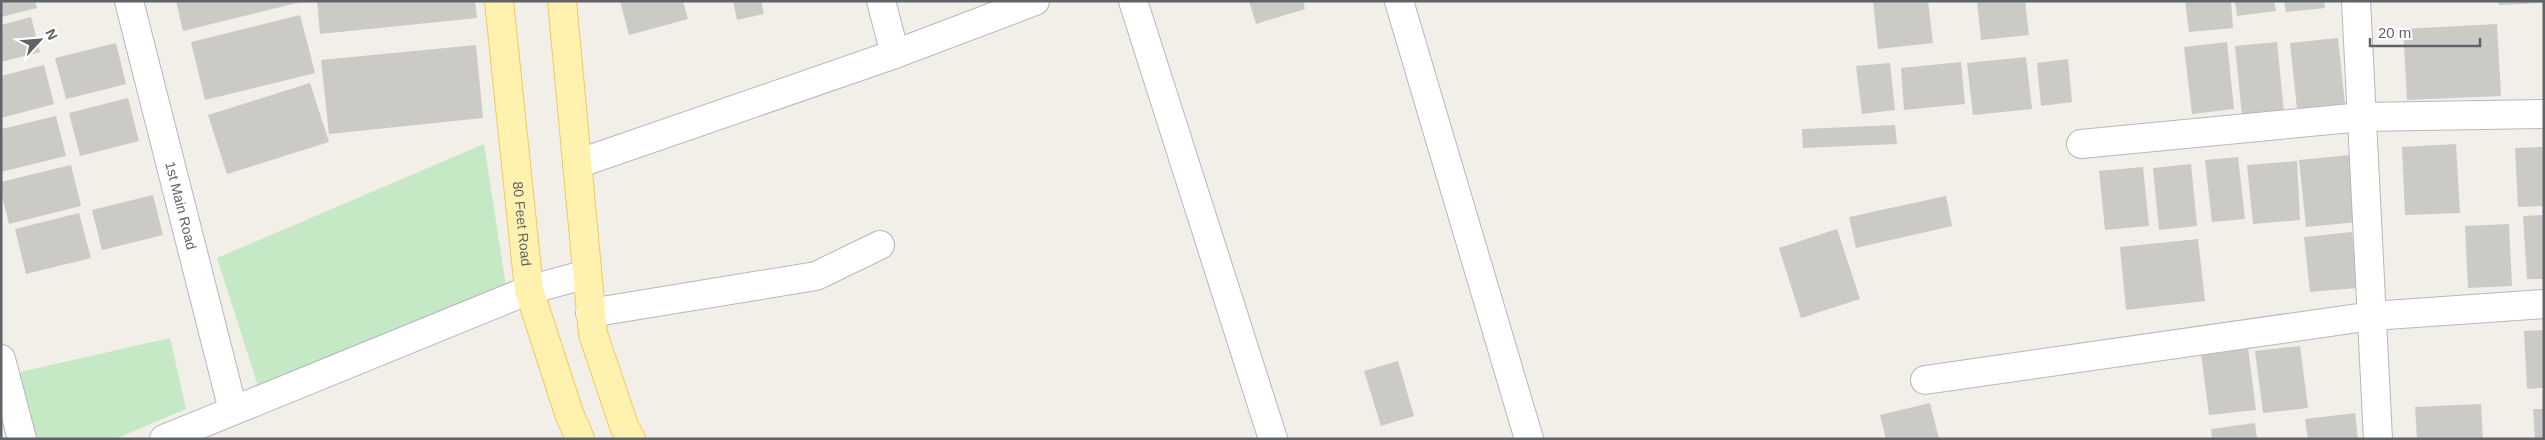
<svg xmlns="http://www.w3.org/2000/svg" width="2545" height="440" font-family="Helvetica,sans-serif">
	<rect width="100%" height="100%" fill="#f1efe8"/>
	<g fill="#c5e8c5">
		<path d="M484,144L506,286L258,386L217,258Z"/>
		<path d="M170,338L186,409L115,439H31L16,373Z"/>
	</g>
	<g fill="#cccac5">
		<path d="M1,1H35L37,8L1,17Z"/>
		<path d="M176,1H300L301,2L183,31Z"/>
		<path d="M317,1H475L477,18L320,34Z"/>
		<path d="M620,1H683L688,19L629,35Z"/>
		<path d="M733,1H761L764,14L737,20Z"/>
		<path d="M1249,1H1303L1305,9L1256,24Z"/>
		<path d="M1873,1H1928L1933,43L1878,49Z"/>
		<path d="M1977,1H2025L2029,35L1981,40Z"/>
		<path d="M2185,1H2231L2233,28L2189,32Z"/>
		<path d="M2235,1H2274L2276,11L2237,16Z"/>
		<path d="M2284,1H2324L2325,8L2286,12Z"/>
		<path d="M2498,1H2544V3L2499,5Z"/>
		<path d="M300,15L315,73L205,100L191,42Z"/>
		<path d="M31,17L40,52L1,62V25Z"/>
		<path d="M2497,24L2501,96L2407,100L2403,29Z"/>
		<path d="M2338,38L2345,104L2297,109L2290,43Z"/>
		<path d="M2227,42L2234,109L2192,114L2184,47Z"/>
		<path d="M2277,42L2284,112L2242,116L2235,46Z"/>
		<path d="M116,43L126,84L66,99L55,58Z"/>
		<path d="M476,45L483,118L329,134L321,60Z"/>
		<path d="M2026,57L2032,109L1973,115L1967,63Z"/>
		<path d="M2068,59L2072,102L2041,106L2037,63Z"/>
		<path d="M1961,62L1965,104L1904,110L1901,68Z"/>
		<path d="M1890,63L1895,110L1862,114L1856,66Z"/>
		<path d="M44,65L54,104L1,118V76Z"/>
		<path d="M310,83L329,142L227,174L208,115Z"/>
		<path d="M128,98L139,141L80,156L69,113Z"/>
		<path d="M56,116L66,156L1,172V129Z"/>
		<path d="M1895,125L1897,144L1803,148L1802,129Z"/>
		<path d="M2456,144L2460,213L2405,215L2402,147Z"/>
		<path d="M2544,147V206L2518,207L2515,148Z"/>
		<path d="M2350,155L2357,222L2306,227L2299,160Z"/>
		<path d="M2238,157L2245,219L2212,222L2205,160Z"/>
		<path d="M2297,161L2300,220L2253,224L2247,165Z"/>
		<path d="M2191,164L2197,226L2159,230L2153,168Z"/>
		<path d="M71,165L81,206L9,224L1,192V182Z"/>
		<path d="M2143,167L2149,226L2105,230L2099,171Z"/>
		<path d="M153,195L163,235L102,250L92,210Z"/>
		<path d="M1946,196L1952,226L1856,248L1849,217Z"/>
		<path d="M79,213L91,258L26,274L15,229Z"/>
		<path d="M2544,215V279H2527L2523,216Z"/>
		<path d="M2509,224L2512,286L2468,288L2465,226Z"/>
		<path d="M1837,229L1860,299L1801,318L1779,248Z"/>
		<path d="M2352,232L2358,288L2310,292L2304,237Z"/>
		<path d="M2198,239L2205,301L2126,310L2120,247Z"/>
		<path d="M2544,330V388L2527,389L2524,331Z"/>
		<path d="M2300,346L2308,408L2263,413L2255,351Z"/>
		<path d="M2248,347L2256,410L2209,415L2201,353Z"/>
		<path d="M1398,361L1414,416L1381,426L1364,371Z"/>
		<path d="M1930,403L1939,439H1886L1880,415Z"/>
		<path d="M2481,404L2483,439H2417L2415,407Z"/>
		<path d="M2533,409H2544V439H2535Z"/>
		<path d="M2355,413L2358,439H2308L2305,419Z"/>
		<path d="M2255,423L2257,439H2212L2211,429Z"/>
	</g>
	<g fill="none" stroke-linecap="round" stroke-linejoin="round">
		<defs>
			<g id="minor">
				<path id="s1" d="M129,1L233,410"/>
				<path d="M1133,1L1273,439"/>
				<path d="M1399,1L1529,439"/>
				<path d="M2356,1L2378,439"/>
				<path d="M895,54L1035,1"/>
				<path d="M2081,144L2362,117L2544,114"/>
				<path d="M577,164L895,54L881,1"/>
				<path d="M590,313L816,276L880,245"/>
				<path d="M1,359L22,439"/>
				<path d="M1925,380L2372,316L2544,304"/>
				<path d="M164,439L529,290L587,274"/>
			</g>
			<g id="major">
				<path id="s2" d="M499,1L529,290L569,413L580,439"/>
				<path d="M562,1L593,334L624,426L631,439"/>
			</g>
		</defs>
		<use href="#minor" stroke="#b5b8bc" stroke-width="30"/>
		<use href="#major" stroke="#f2c960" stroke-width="30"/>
		<use href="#minor" stroke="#fff" stroke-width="28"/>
		<use href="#major" stroke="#fff2af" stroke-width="28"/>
	</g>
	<g text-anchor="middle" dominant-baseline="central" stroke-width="4" stroke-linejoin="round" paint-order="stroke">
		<g font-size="14" fill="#5f6368" stroke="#fff">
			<text stroke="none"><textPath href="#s1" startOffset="211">1st Main Road</textPath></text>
			<text stroke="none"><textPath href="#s2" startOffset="224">80 Feet Road</textPath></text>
		</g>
	</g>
	<rect width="2545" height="440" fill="none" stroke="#5f6368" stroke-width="5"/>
	<g transform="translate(40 40) rotate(64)" stroke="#ffffff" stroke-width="4" paint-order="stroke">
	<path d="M0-4L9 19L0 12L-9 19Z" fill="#5f6368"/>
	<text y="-8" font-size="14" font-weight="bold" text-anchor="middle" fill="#5f6368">N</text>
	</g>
	<path d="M2370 38v8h110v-8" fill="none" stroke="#5f6368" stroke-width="2.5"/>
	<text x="2378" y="38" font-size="15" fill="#5f6368" stroke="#ffffff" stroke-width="4" paint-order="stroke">20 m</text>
</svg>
